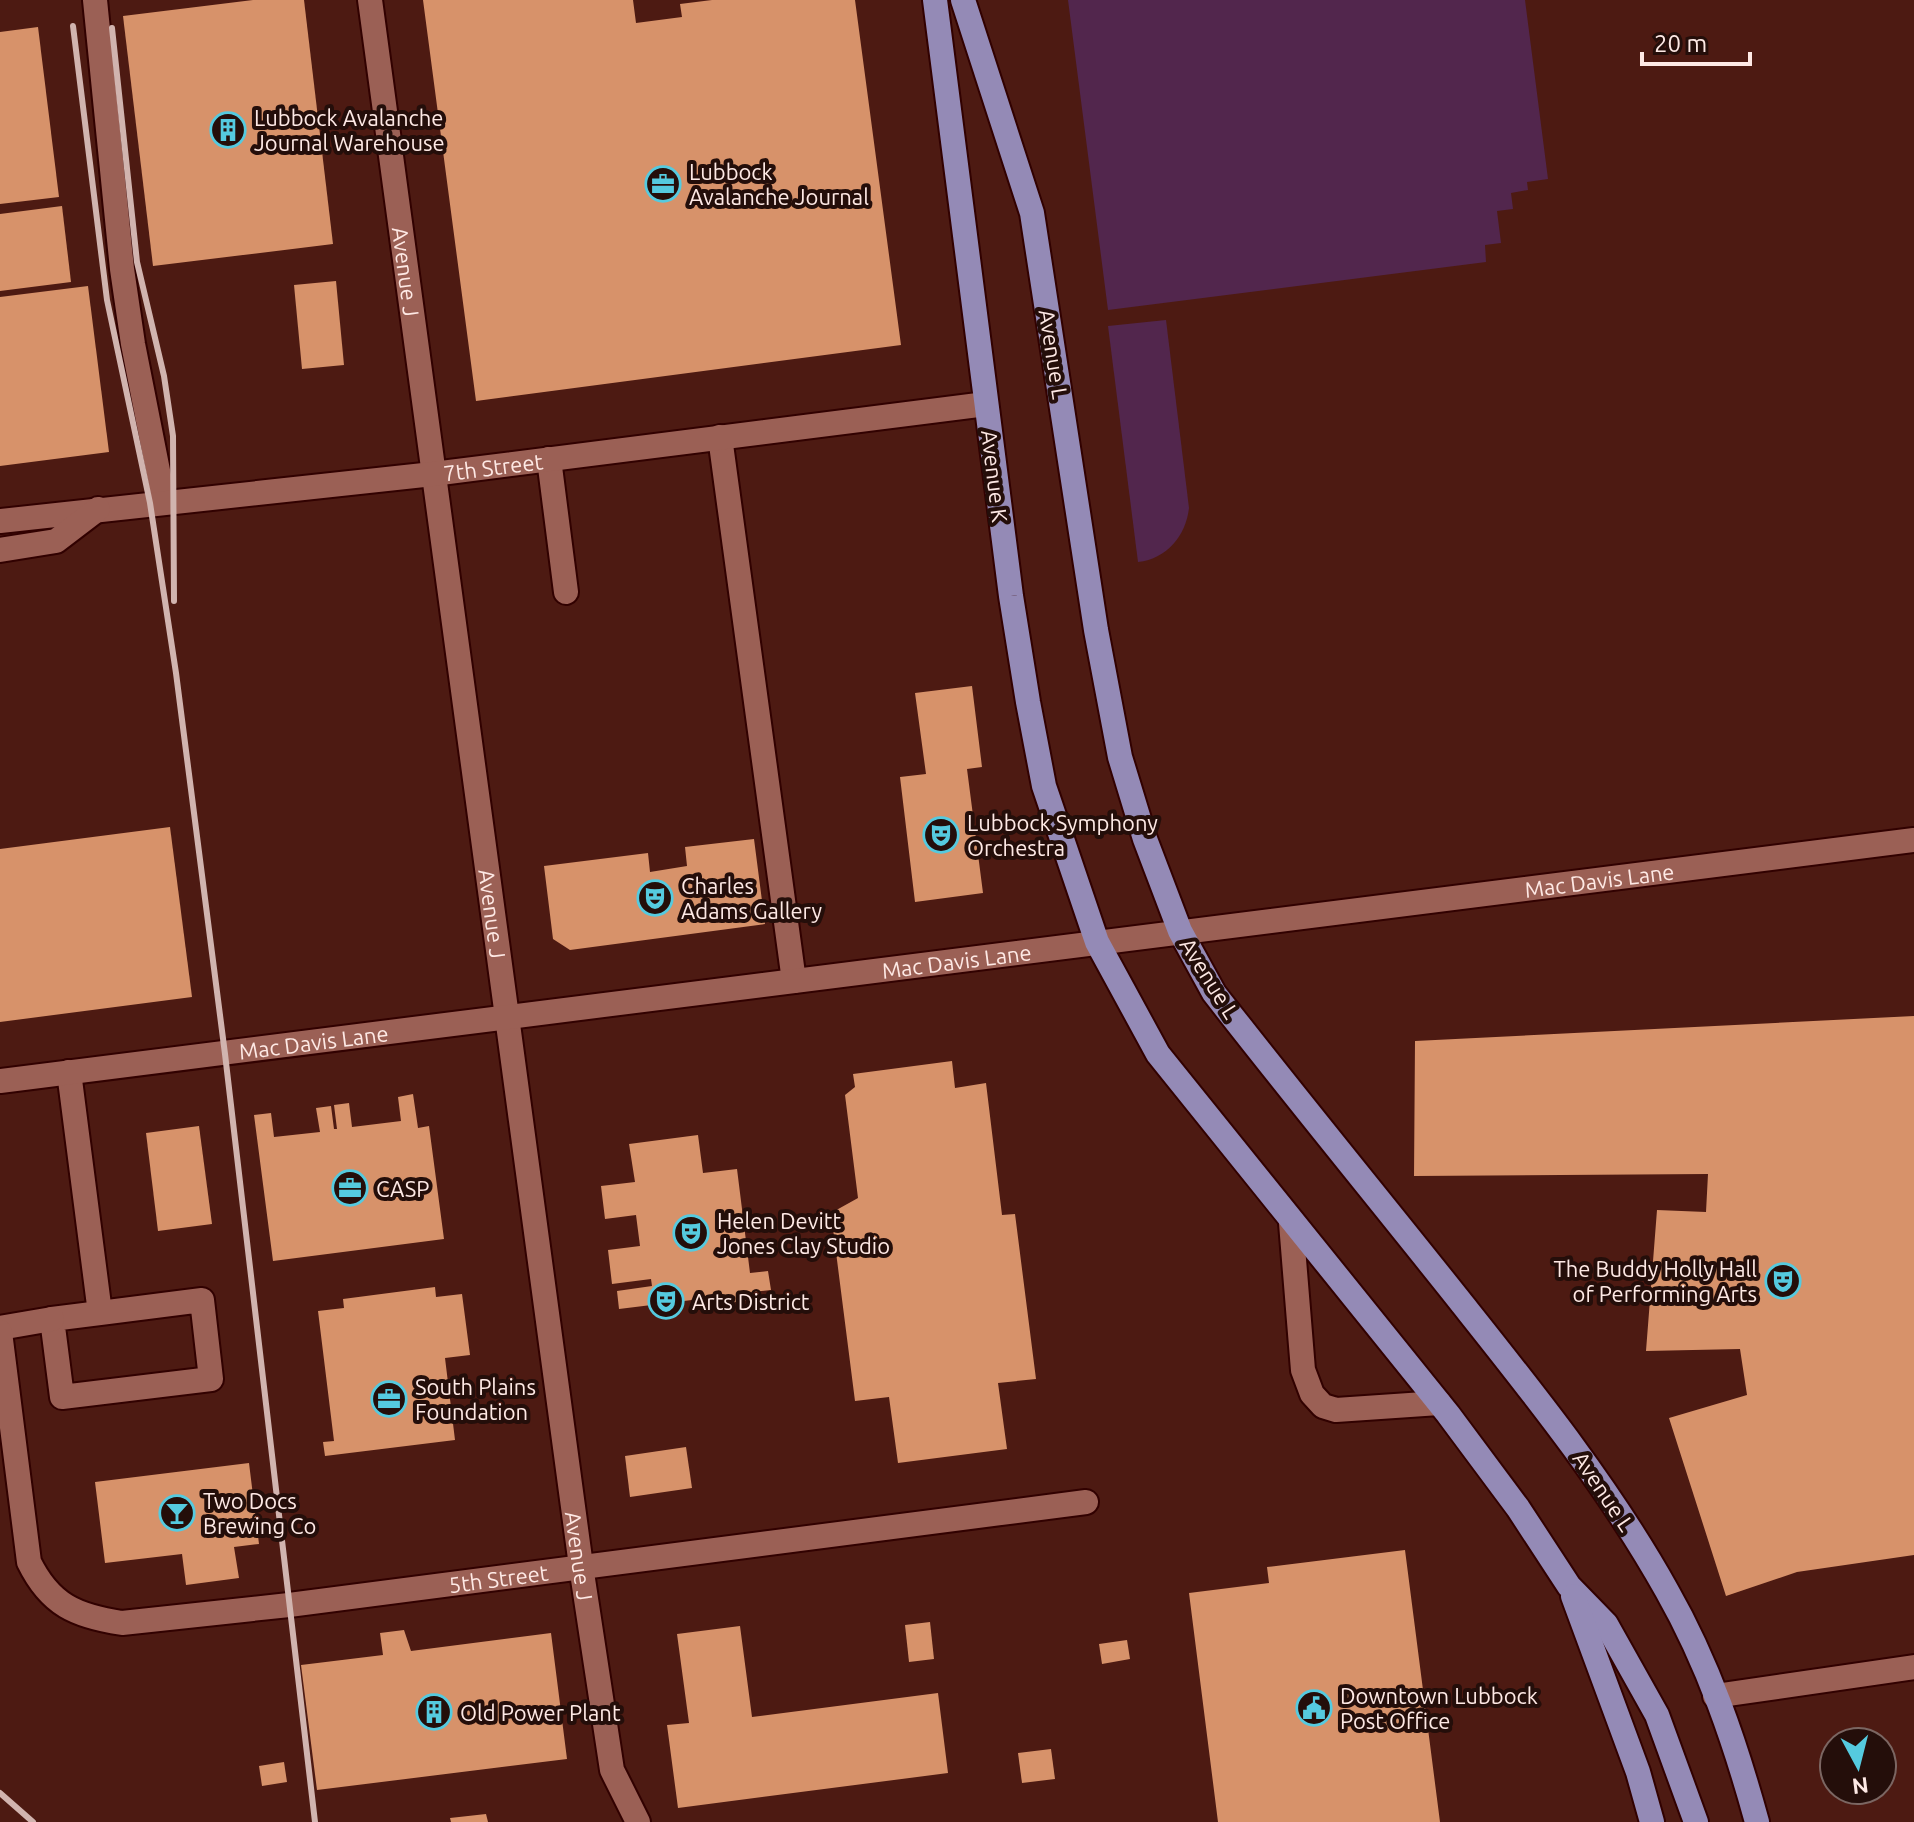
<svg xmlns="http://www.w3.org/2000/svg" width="1914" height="1822" font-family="Ubuntu,sans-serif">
	<rect width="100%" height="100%" fill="#4d1a12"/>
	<g fill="#52264d">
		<path d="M1068,0H1525L1548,179L1527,182L1528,190L1511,193L1513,209L1497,211L1501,243L1485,245L1486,262L1108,310Z"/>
		<path d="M1166,320L1189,508C1186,535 1167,559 1138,562L1108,326Z"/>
	</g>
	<g fill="#d7926a">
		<path d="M253,0H304L333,244L153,266L123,16Z"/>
		<path d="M423,0H633L636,23L682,17L680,4L712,0H855L901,345L476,401Z"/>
		<path d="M38,27L59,197L0,204V32Z"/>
		<path d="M62,206L71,282L0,291V214Z"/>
		<path d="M336,281L344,365L302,369L294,285Z"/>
		<path d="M88,286L109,452L0,466V297Z"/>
		<path d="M972,686L982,767L967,769L983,893L915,902L900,777L926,774L915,693Z"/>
		<path d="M170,827L192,997L0,1022V849Z"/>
		<path d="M754,839L765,924L570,950L553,939L544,866L648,853L650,872L687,866L685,847Z"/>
		<path d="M1914,1016V1555L1797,1572L1726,1596L1669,1418L1747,1395L1740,1349L1646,1351L1657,1210L1706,1212L1708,1174L1414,1176L1415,1041Z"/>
		<path d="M952,1061L955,1088L986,1083L1002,1215L1015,1214L1036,1379L998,1383L1007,1449L898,1463L889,1397L855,1401L831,1213L858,1198L845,1095L855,1087L853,1074Z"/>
		<path d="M413,1094L418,1128L429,1126L444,1239L273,1261L254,1115L271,1113L274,1137L320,1132L316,1108L331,1106L334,1129H337L334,1105L349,1103L352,1127L401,1121L398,1097Z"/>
		<path d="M199,1126L212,1224L158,1231L146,1133Z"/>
		<path d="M698,1135L703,1173L737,1169L750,1273L768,1271L771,1290L752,1292L745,1301L701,1306L692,1300L619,1309L617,1291L652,1286L651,1279L612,1284L608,1250L640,1246L636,1215L605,1219L601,1186L635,1182L629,1144Z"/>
		<path d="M435,1287L436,1297L462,1294L470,1355L445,1358L455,1440L325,1456L323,1442L334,1441L318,1311L344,1308L343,1299Z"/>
		<path d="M686,1447L692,1488L630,1497L625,1456Z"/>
		<path d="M249,1463L259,1544L234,1547L239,1578L186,1585L182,1554L105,1563L95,1482Z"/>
		<path d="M1405,1550L1440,1822H1218L1189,1593L1269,1583L1267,1567Z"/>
		<path d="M930,1622L934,1659L909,1662L905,1625Z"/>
		<path d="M740,1626L752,1717L938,1693L948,1773L678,1808L667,1725L689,1723L677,1634Z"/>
		<path d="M404,1630L411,1651L551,1633L567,1759L317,1790L301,1665L383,1655L380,1633Z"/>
		<path d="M1127,1640L1130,1659L1102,1664L1099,1644Z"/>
		<path d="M1051,1749L1055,1779L1022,1783L1018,1753Z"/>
		<path d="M284,1762L287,1782L262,1786L259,1766Z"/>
		<path d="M486,1814L488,1822H451L450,1818Z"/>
	</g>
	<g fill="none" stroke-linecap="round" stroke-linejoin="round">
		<defs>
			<g id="minor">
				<path d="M95,0L122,269L133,344L164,501"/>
				<path id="s1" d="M370,0L581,1566L612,1770L638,1822"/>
				<path d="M720,437L794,981"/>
				<path d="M549,459L566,592"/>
				<path id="s2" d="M0,521L433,474L986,404"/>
				<path d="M0,550L56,541L98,509"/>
				<path d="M69,1072L100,1313L202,1300L211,1379L62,1397L52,1319L100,1313"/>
				<path id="s3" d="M0,1081L1914,840"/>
				<path d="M1291,1223L1303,1370L1312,1394L1323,1406L1336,1410L1439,1403"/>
				<path d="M0,1328L52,1319"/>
				<path id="s4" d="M0,1332L29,1562C50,1605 76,1616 122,1623L289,1605L1086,1502"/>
				<path d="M1715,1696L1914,1667"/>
			</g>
			<g id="major">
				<path d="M935,0L1011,596L1028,702L1044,786L1097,942L1158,1054L1448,1414L1518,1508L1569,1586L1606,1624L1657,1715L1696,1822"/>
				<path d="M963,0L1032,213L1096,630L1120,757L1145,839L1180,931L1214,993C1295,1097 1378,1198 1460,1301C1534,1394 1609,1487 1667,1591C1708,1663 1735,1742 1757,1822"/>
				<path d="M1573,1596L1638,1772L1652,1822"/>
			</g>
		</defs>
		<use href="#minor" stroke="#310100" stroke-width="28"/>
		<use href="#major" stroke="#310100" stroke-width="28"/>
		<use href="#minor" stroke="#9b6055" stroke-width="24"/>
		<use href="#major" stroke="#948ab6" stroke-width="24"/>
		<g stroke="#d1b4af" stroke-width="6">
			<path d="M73,26L107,300L150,503L176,673L225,1054L315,1822"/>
			<path d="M112,28L137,262L164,376L173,436L174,601"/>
			<path d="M0,1793L33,1822"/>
		</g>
	</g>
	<defs>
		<symbol id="building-ring" viewBox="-11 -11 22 22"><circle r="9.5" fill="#240e0a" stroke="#55cadf" stroke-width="1.5"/><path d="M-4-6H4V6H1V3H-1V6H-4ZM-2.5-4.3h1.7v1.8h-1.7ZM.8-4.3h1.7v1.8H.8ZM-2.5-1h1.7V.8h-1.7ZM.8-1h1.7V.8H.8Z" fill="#55cadf"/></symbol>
		<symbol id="office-ring" viewBox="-11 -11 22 22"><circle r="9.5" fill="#240e0a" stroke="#55cadf" stroke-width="1.5"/><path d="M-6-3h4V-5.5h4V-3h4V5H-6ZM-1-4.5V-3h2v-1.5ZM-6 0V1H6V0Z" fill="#55cadf"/></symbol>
		<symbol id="theatre-ring" viewBox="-11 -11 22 22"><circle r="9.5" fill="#240e0a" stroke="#55cadf" stroke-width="1.5"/><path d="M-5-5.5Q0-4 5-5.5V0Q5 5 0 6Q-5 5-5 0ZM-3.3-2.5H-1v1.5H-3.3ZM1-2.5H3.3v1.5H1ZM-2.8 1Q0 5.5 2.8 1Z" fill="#55cadf"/></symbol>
		<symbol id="bar-ring" viewBox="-11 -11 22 22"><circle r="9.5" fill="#240e0a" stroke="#55cadf" stroke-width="1.5"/><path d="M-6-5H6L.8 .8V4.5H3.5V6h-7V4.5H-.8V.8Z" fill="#55cadf"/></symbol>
		<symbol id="civic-ring" viewBox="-11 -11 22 22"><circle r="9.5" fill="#240e0a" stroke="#55cadf" stroke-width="1.5"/><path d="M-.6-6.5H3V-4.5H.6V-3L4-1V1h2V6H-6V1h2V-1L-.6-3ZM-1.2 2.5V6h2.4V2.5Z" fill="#55cadf"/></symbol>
	</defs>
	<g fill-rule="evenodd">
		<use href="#building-ring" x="208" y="110" width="40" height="40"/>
		<use href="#office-ring" x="643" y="164" width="40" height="40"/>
		<use href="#theatre-ring" x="921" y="815" width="40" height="40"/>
		<use href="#theatre-ring" x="635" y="878" width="40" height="40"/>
		<use href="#office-ring" x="330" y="1168" width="40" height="40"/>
		<use href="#theatre-ring" x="671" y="1213" width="40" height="40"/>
		<use href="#theatre-ring" x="1763" y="1261" width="40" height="40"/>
		<use href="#theatre-ring" x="646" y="1281" width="40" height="40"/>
		<use href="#office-ring" x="369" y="1379" width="40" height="40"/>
		<use href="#bar-ring" x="157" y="1493" width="40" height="40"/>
		<use href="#civic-ring" x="1294" y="1688" width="40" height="40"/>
		<use href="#building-ring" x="414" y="1692" width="40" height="40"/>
	</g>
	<g text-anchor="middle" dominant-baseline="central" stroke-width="8" stroke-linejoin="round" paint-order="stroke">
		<g font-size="22" fill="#fee9e5" stroke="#240e0a" text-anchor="start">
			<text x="254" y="117">Lubbock Avalanche<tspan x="254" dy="25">Journal Warehouse</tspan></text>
			<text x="689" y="171">Lubbock<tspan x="689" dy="25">Avalanche Journal</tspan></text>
			<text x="967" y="822">Lubbock Symphony<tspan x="967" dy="25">Orchestra</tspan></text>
			<text x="681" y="885">Charles<tspan x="681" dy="25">Adams Gallery</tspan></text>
			<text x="376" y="1188">CASP</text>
			<text x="717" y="1220">Helen Devitt<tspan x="717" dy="25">Jones Clay Studio</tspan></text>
			<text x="1757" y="1268" text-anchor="end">The Buddy Holly Hall<tspan x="1757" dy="25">of Performing Arts</tspan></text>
			<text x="692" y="1301">Arts District</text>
			<text x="415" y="1386">South Plains<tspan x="415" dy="25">Foundation</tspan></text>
			<text x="203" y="1500">Two Docs<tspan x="203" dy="25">Brewing Co</tspan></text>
			<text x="1340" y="1695">Downtown Lubbock<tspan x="1340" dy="25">Post Office</tspan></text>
			<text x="460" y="1712">Old Power Plant</text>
		</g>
		<g font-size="22" fill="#fee9e5" stroke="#240e0a">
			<text stroke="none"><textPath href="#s1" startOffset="274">Avenue J</textPath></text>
			<text transform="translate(1054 354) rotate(81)">Avenue L</text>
			<text stroke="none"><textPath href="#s2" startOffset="496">7th Street</textPath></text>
			<text transform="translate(995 476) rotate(83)">Avenue K</text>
			<text stroke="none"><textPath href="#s3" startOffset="1612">Mac Davis Lane</textPath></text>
			<text stroke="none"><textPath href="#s1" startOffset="922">Avenue J</textPath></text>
			<text stroke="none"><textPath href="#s3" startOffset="964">Mac Davis Lane</textPath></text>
			<text transform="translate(1210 978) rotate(58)">Avenue L</text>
			<text stroke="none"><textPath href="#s3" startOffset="316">Mac Davis Lane</textPath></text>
			<text transform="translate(1604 1491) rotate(56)">Avenue L</text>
			<text stroke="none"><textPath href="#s1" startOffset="1570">Avenue J</textPath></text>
			<text stroke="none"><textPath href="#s4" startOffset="728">5th Street</textPath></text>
		</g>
	</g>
	<g transform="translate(1858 1766) rotate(173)"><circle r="38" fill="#240e0a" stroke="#7b6662" stroke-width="2"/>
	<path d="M0-6L14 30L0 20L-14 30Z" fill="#55cadf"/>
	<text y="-12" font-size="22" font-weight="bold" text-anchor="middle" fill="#fee9e5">N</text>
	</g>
	<path d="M1642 52v12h108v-12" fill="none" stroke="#fee9e5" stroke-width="4"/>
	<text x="1654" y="52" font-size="24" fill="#fee9e5" stroke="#240e0a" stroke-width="6" paint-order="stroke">20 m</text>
</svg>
